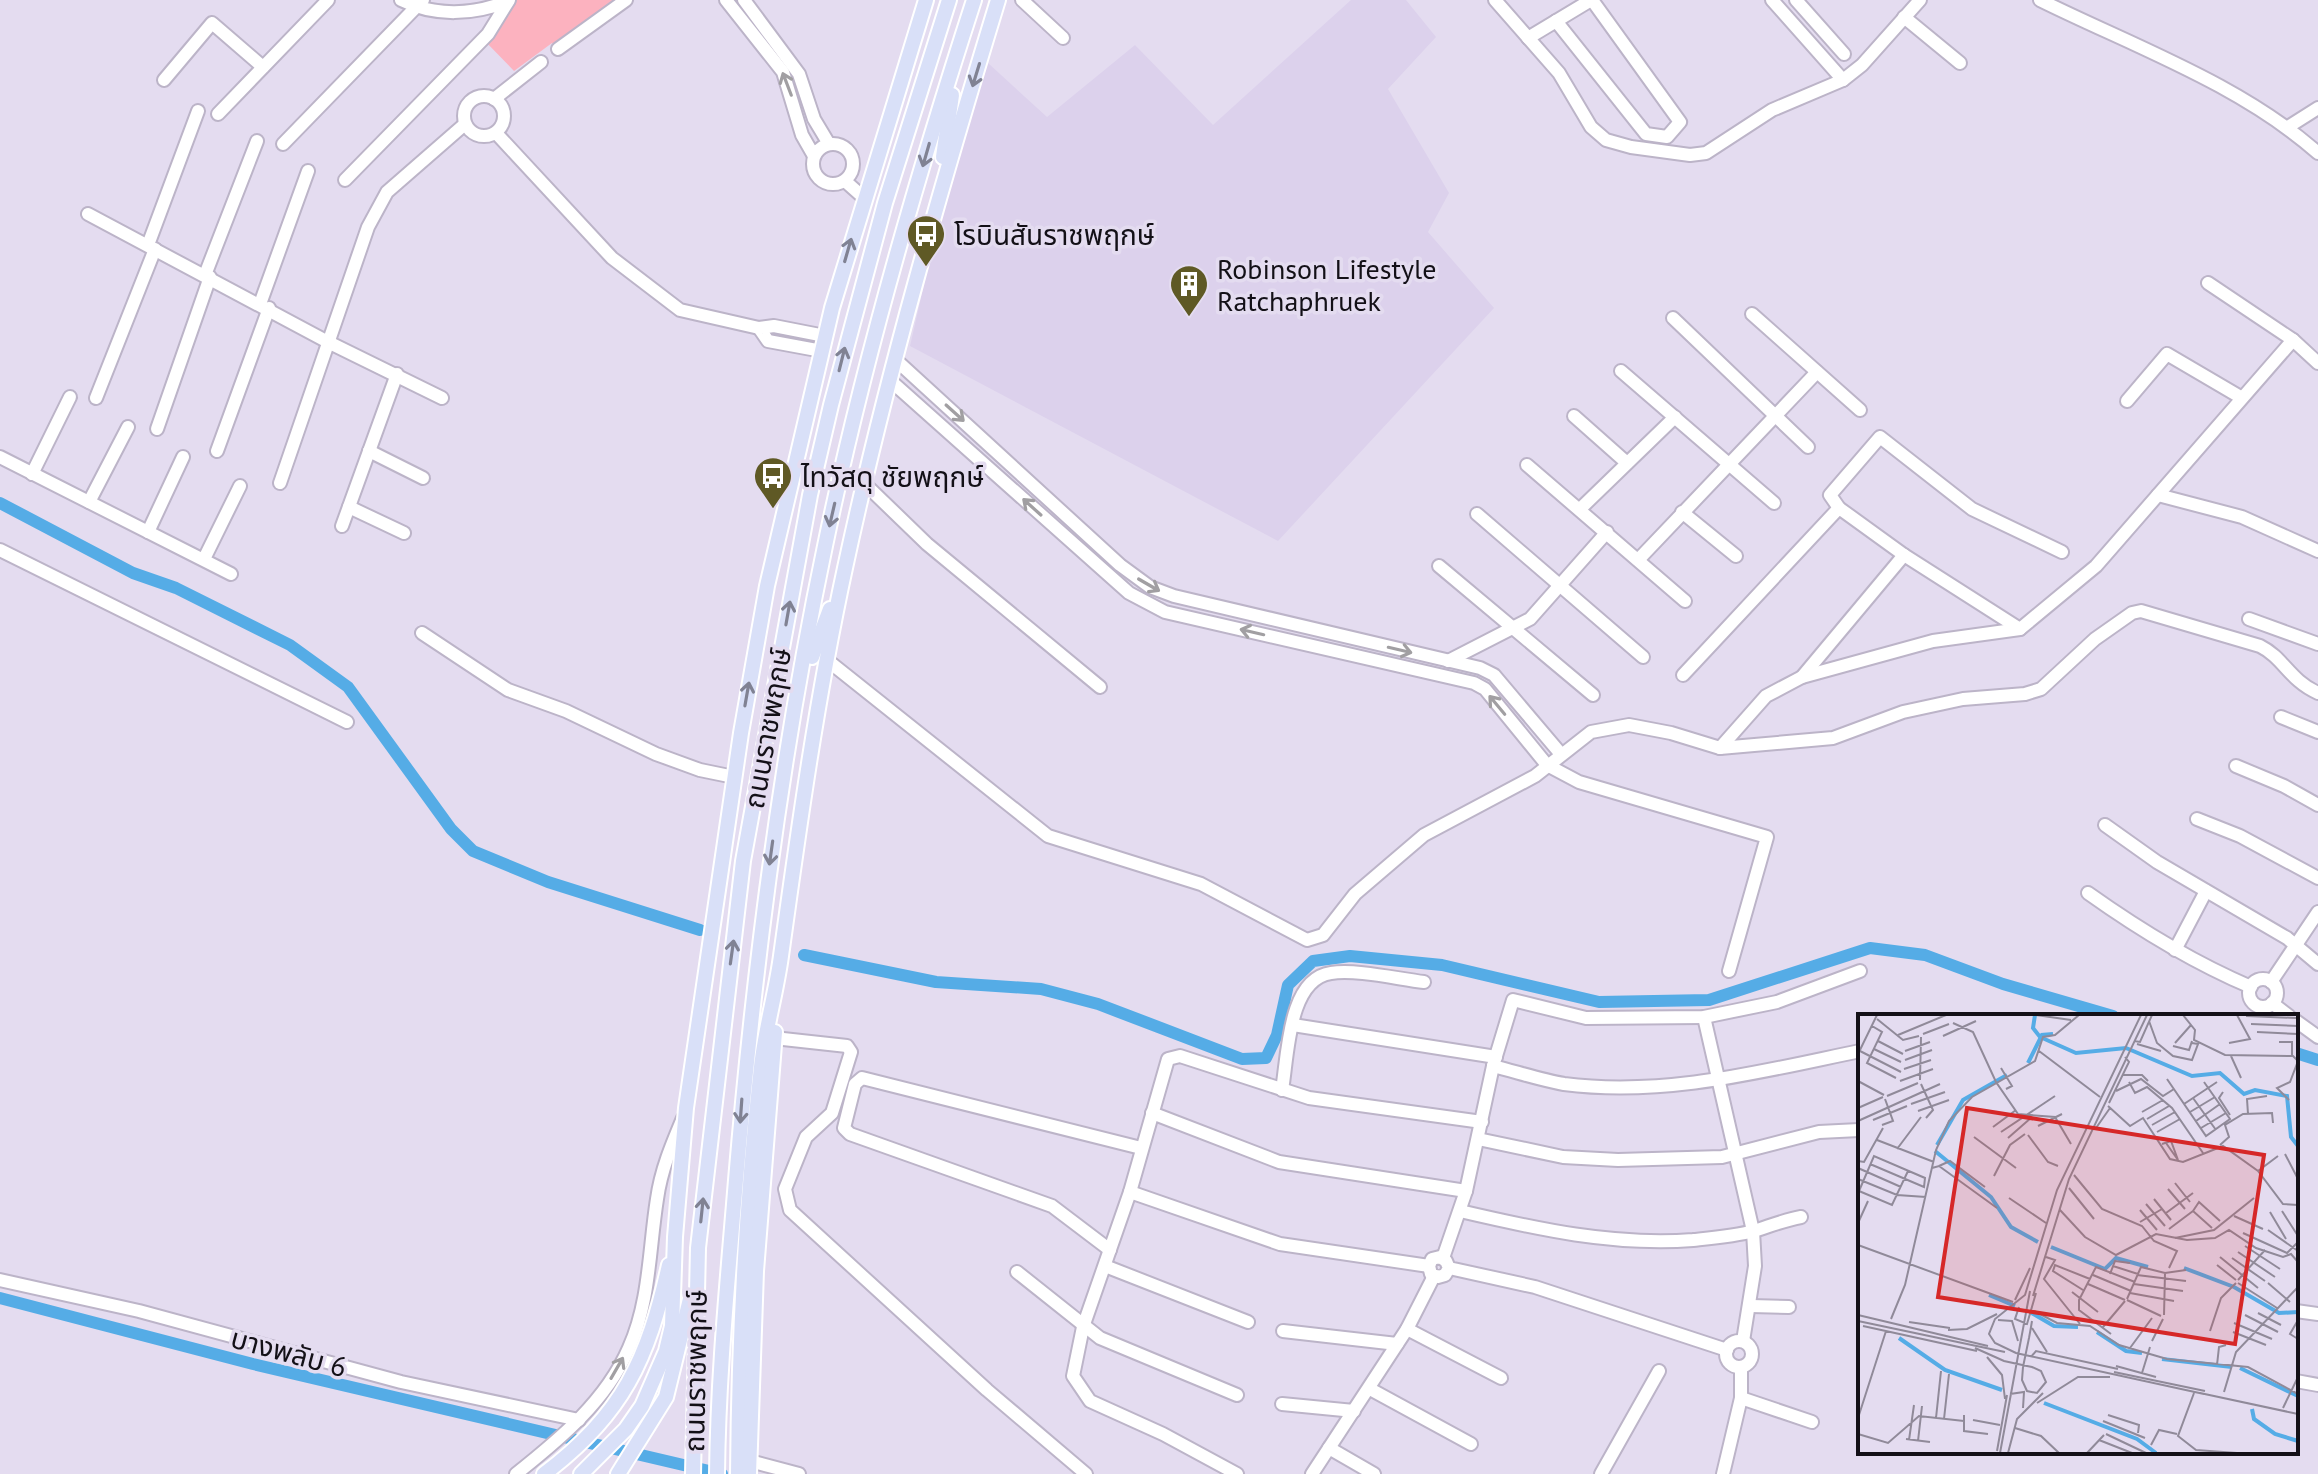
<svg xmlns="http://www.w3.org/2000/svg" width="2318" height="1474" font-family="'PT Sans','Noto Sans Thai',sans-serif">
	<rect width="100%" height="100%" fill="#e4dcf0"/>
	<path fill="#dcd1ec" d="M1351,0H1406L1436,37L1388,89L1449,193L1428,232L1494,308L1278,541L910,346L943,202L988,63L1047,117L1135,45L1213,125Z"/>
	<path fill="#fcb2bf" d="M511,0H625L558,49L552,43L514,71L483,39Z"/>
	<g fill="none" stroke-linecap="round" stroke-linejoin="round">
		<g stroke="#55ace6" stroke-width="12">
			<path d="M0,503L133,573L176,588L290,645L348,687L451,829L473,851L548,882L700,930"/>
			<path d="M804,955L936,982L1041,989L1098,1004L1242,1059L1266,1058L1277,1035L1288,985L1313,961L1350,956L1442,965L1599,1002L1709,1000L1870,948L1925,955L2003,984L2113,1016"/>
			<path d="M2296,1053L2318,1060"/>
			<path d="M0,1298L253,1364L722,1474"/>
		</g>
		<defs>
			<g id="minor">
				<path d="M401,0C435,17 474,15 508,1"/>
				<path d="M726,0L783,72L802,135L814,156"/>
				<path d="M744,0L799,74L814,119L829,144"/>
				<path d="M1022,0L1063,38"/>
				<path d="M1495,0L1559,73L1591,127L1606,140L1631,147L1690,155L1706,153L1772,110L1843,80L1862,65L1920,0"/>
				<path d="M1772,0L1843,80"/>
				<path d="M1796,0L1844,54"/>
				<path d="M2040,0C2133,46 2240,84 2318,153"/>
				<path d="M1904,17L1960,63"/>
				<path d="M1556,21L1646,134L1667,137L1680,122L1592,0"/>
				<path d="M1528,38L1591,0"/>
				<path d="M558,49L626,0"/>
				<path d="M164,80L212,23L263,67"/>
				<circle cx="484" cy="116" r="20"/>
				<path d="M494,99L541,62"/>
				<path d="M218,114L328,0"/>
				<path d="M2288,127L2318,108"/>
				<path d="M496,133L612,258L680,310L759,328"/>
				<circle cx="833" cy="164" r="20"/>
				<path d="M283,144L423,0"/>
				<path d="M345,180L488,34L509,0"/>
				<path d="M845,181L863,197"/>
				<path d="M88,214L328,342L442,398"/>
				<path d="M148,245L198,111"/>
				<path d="M205,275L257,141"/>
				<path d="M2208,283L2293,340L2318,363"/>
				<path d="M260,304L308,171"/>
				<path d="M1752,314L1860,410"/>
				<path d="M1673,318L1808,447"/>
				<path d="M822,351L768,341L759,328L774,326L825,336"/>
				<path d="M897,361L1120,565L1150,587L1174,596L1480,668L1494,675L1560,753"/>
				<path d="M1621,371L1774,503"/>
				<path d="M892,382L1129,593L1165,612L1474,683L1485,689L1547,765L1579,782L1767,837L1729,971"/>
				<path d="M96,398L155,249"/>
				<path d="M2127,401L2167,354L2242,398"/>
				<path d="M1574,416L1627,463"/>
				<path d="M157,429L210,277"/>
				<path d="M217,451L269,308"/>
				<path d="M369,451L423,478"/>
				<path d="M0,457L231,574"/>
				<path d="M1527,465L1685,601"/>
				<path d="M32,474L70,397"/>
				<path d="M280,483L368,227L387,192L465,124"/>
				<path d="M866,485L927,544L1100,687"/>
				<path d="M2158,495L2242,517L2318,551"/>
				<path d="M89,502L128,427"/>
				<path d="M349,507L404,533"/>
				<path d="M1839,508L1830,495L1880,437L1972,509L2062,552"/>
				<path d="M1580,509L1675,417"/>
				<path d="M1682,512L1736,556"/>
				<path d="M1477,514L1643,657"/>
				<path d="M342,526L397,374"/>
				<path d="M148,532L183,457"/>
				<path d="M0,550L347,722"/>
				<path d="M204,559L240,486"/>
				<path d="M1638,560L1817,372"/>
				<path d="M1439,566L1593,695"/>
				<path d="M2249,619L2318,644"/>
				<path d="M422,633L508,690L566,711L656,754L700,770L734,777"/>
				<path d="M827,660L1048,836L1201,884L1307,940L1323,935L1355,894L1424,835L1535,776L1591,732L1629,725L1671,733L1720,748L1833,738L1903,712L1963,699L2025,694L2041,689L2095,639L2132,613L2141,611L2260,646C2284,658 2289,680 2318,693"/>
				<path d="M1448,661L1530,619L1607,532"/>
				<path d="M1683,675L1839,508L1904,555L2020,629"/>
				<path d="M1802,677L1904,555"/>
				<path d="M2281,717L2318,732"/>
				<path d="M1720,748L1766,696L1802,677L1933,641L2020,629L2096,566L2293,340"/>
				<path d="M2236,766L2284,786L2318,805"/>
				<path d="M2197,819L2240,836L2318,878"/>
				<path d="M2105,825L2157,862L2287,938L2318,964"/>
				<path d="M2088,893C2140,930 2192,962 2251,987"/>
				<path d="M2175,950L2206,891"/>
				<circle cx="2263" cy="993" r="14"/>
				<path d="M2271,982L2318,912"/>
				<path d="M2272,1003L2289,1016"/>
				<path d="M1704,1017L1753,1231L1755,1266L1743,1341"/>
				<path d="M2296,1021L2318,1037"/>
				<path d="M1293,1025L1496,1057"/>
				<path d="M774,1038L847,1046L851,1052L832,1113L806,1137L785,1189L790,1210L987,1390L1086,1474"/>
				<path d="M1493,1066C1517,1072 1541,1080 1564,1084C1665,1097 1763,1071 1860,1051"/>
				<path d="M1282,1090C1288,1055 1288,979 1331,973C1356,969 1398,979 1424,982"/>
				<path d="M1152,1113L1279,1162L1466,1191"/>
				<path d="M1478,1139L1563,1157L1618,1160L1722,1157L1819,1132L1859,1130"/>
				<path d="M1130,1192L1280,1244L1429,1266"/>
				<path d="M1460,1211C1537,1229 1613,1246 1693,1240C1712,1238 1735,1236 1754,1231C1770,1226 1784,1220 1801,1217"/>
				<path d="M1110,1250L1052,1206L850,1134L844,1128L855,1084L862,1078L870,1080L1141,1148"/>
				<path d="M1443,1258L1466,1191L1493,1066L1513,1000L1586,1018L1704,1017L1777,1002L1860,971"/>
				<path d="M1105,1266L1248,1322"/>
				<path d="M1449,1268L1445,1275L1438,1277L1431,1274L1429,1266L1432,1259L1440,1257L1446,1261L1449,1268L1535,1287L1727,1350"/>
				<path d="M1017,1272L1100,1338L1237,1395"/>
				<path d="M0,1280L139,1311L401,1382L579,1420"/>
				<path d="M1751,1306L1789,1307"/>
				<path d="M2296,1311L2318,1314"/>
				<path d="M1407,1329L1501,1378"/>
				<path d="M1283,1331L1397,1344"/>
				<circle cx="1739" cy="1354" r="13"/>
				<path d="M2296,1381L2318,1385"/>
				<path d="M1370,1389L1471,1444"/>
				<path d="M1741,1398L1812,1422"/>
				<path d="M1282,1404L1354,1411"/>
				<path d="M1329,1448L1374,1474"/>
				<path d="M750,1461L799,1474"/>
				<path d="M516,1474C560,1439 606,1401 629,1348C650,1301 649,1249 657,1199C661,1170 672,1144 683,1118"/>
				<path d="M1237,1474L1163,1434L1090,1401L1073,1376L1083,1327L1130,1192L1168,1059L1180,1056L1309,1098L1482,1122"/>
				<path d="M1312,1474L1407,1329L1434,1276"/>
				<path d="M1601,1474L1659,1371"/>
				<path d="M1723,1474L1741,1398V1367"/>
			</g>
			<g id="major">
				<path d="M943,157L952,95"/>
				<path d="M812,657L830,609"/>
				<path d="M544,1474C623,1415 648,1359 669,1265"/>
				<path d="M581,1474L626,1429L642,1406L666,1351L672,1326L675,1237L686,1108L741,733L767,586L832,308L926,0"/>
				<path d="M618,1474L666,1397L690,1299"/>
				<path d="M693,1474L698,1248L743,861L810,495L831,405L885,203L949,0"/>
				<path d="M717,1474C718,1376 728,1278 736,1180C754,967 781,755 825,546C863,362 916,179 974,0"/>
				<path d="M738,1474C739,1338 746,1202 761,1067C765,1030 776,993 781,956C799,826 817,697 845,568C886,377 941,187 998,0"/>
				<path d="M749,1474L756,1271L775,1032"/>
			</g>
		</defs>
		<use href="#minor" stroke="#bcb4c8" stroke-width="16"/>
		<use href="#major" stroke="#fff" stroke-width="18"/>
		<use href="#minor" stroke="#fff" stroke-width="12"/>
		<use href="#major" stroke="#d9e0f8" stroke-width="14"/>
	</g>
	<defs><path id="oneway-shaft" d="M-6 0H5M1.5-3L5.5 0L1.5 3" fill="none" stroke-width="1.6" stroke-linecap="round" stroke-linejoin="round" transform="scale(2)"/></defs>
	<g stroke="#808293">
		<use href="#oneway-shaft" transform="translate(976 75) rotate(107)"/>
		<use href="#oneway-shaft" transform="translate(926 155) rotate(106)"/>
		<use href="#oneway-shaft" transform="translate(848 250) rotate(-74)"/>
		<use href="#oneway-shaft" transform="translate(842 359) rotate(-76)"/>
		<use href="#oneway-shaft" transform="translate(832 515) rotate(103)"/>
		<use href="#oneway-shaft" transform="translate(788 613) rotate(-80)"/>
		<use href="#oneway-shaft" transform="translate(747 694) rotate(-80)"/>
		<use href="#oneway-shaft" transform="translate(771 853) rotate(98)"/>
		<use href="#oneway-shaft" transform="translate(732 952) rotate(-82)"/>
		<use href="#oneway-shaft" transform="translate(741 1111) rotate(94)"/>
		<use href="#oneway-shaft" transform="translate(702 1210) rotate(-84)"/>
	</g>
	<g stroke="#a19fa2">
		<use href="#oneway-shaft" transform="translate(787 84) rotate(-111)"/>
		<use href="#oneway-shaft" transform="translate(955 413) rotate(42)"/>
		<use href="#oneway-shaft" transform="translate(1032 507) rotate(-138)"/>
		<use href="#oneway-shaft" transform="translate(1149 585) rotate(30)"/>
		<use href="#oneway-shaft" transform="translate(1252 632) rotate(-167)"/>
		<use href="#oneway-shaft" transform="translate(1400 650) rotate(13)"/>
		<use href="#oneway-shaft" transform="translate(1497 705) rotate(-130)"/>
		<use href="#oneway-shaft" transform="translate(617 1368) rotate(-60)"/>
	</g>
	<defs>
		<symbol id="bus-pin" viewBox="-11 -11 22 30"><path d="M0 17L-7.5 6A9.5 9.5 0 1 1 7.5 6Z" fill="#5f5925" stroke="#e4dcf0"/><path d="M-5-6H5V4H4V6H2V4H-2V6H-4V4H-5ZM-3.5-4V0h7V-4ZM-3.5 1.2v1.5H-2V1.2ZM2 1.2v1.5H3.5V1.2Z" fill="#fff"/></symbol>
		<symbol id="building-pin" viewBox="-11 -11 22 30"><path d="M0 17L-7.5 6A9.5 9.5 0 1 1 7.5 6Z" fill="#5f5925" stroke="#e4dcf0"/><path d="M-4-6H4V6H1V3H-1V6H-4ZM-2.5-4.3h1.7v1.8h-1.7ZM.8-4.3h1.7v1.8H.8ZM-2.5-1h1.7V.8h-1.7ZM.8-1h1.7V.8H.8Z" fill="#fff"/></symbol>
	</defs>
	<g fill-rule="evenodd">
		<use href="#bus-pin" x="904" y="212" width="44" height="60"/>
		<use href="#building-pin" x="1167" y="262" width="44" height="60"/>
		<use href="#bus-pin" x="751" y="454" width="44" height="60"/>
	</g>
	<g text-anchor="middle" dominant-baseline="central" stroke-width="7" stroke-linejoin="round" paint-order="stroke">
		<g font-size="28" fill="#131017" stroke="#e4dcf0" text-anchor="start">
			<text x="954" y="234">โรบินสันราชพฤกษ์</text>
			<text x="1217" y="268">Robinson Lifestyle<tspan x="1217" dy="32">Ratchaphruek</tspan></text>
			<text x="801" y="476">ไทวัสดุ ชัยพฤกษ์</text>
		</g>
		<g font-size="28" fill="#131017" stroke="#e4dcf0">
			<text transform="translate(767 728) rotate(-80)">ถนนราชพฤกษ์</text>
			<text transform="translate(289 1352) rotate(15)">บางพลับ 6</text>
			<text transform="translate(695 1371) rotate(-89)">ถนนราชพฤกษ์</text>
		</g>
	</g>
	<g transform="translate(1858 1014)">
		<rect width="440" height="440" fill="#e4dcf0"/>
		<path fill="none" stroke="#55ace6" stroke-width="4" d="M177,1L175,14L182,23L218,39L268,34L334,62L362,59L386,80L397,76L429,82L433,123L440,132M170,49L184,21L195,20M79,131L105,86L149,61M77,137L133,183L153,213L180,228M193,233L247,255L258,244L290,253M326,254L376,273L421,299L440,298M131,281L157,292M172,298L196,312L220,313M239,318L268,337L284,339M41,324L87,356L144,376M304,345L374,353M382,354L440,382M186,389L279,425L298,439M394,395L396,405L417,420L440,427"/>
		<path fill="none" stroke="#908a99" stroke-width="2" d="M178,1L213,6M283,1L199,176L167,281L137,305L131,320L137,329L158,339L346,380M325,1L337,16L336,26L367,41L435,42L440,47L432,68L419,74L431,86M388,2L438,4M19,5L45,26L61,22M291,7L299,29L315,42L334,46L340,30L334,29M95,9L115,18L138,68L160,100L197,103L213,130M393,10L440,12M14,12L24,18L9,49L38,64M399,18L440,20M65,20L91,10M40,21L88,1M85,22L118,7M20,27L45,40M276,27L282,28L294,1M421,28H434V41M317,29L333,11M371,29L392,25L379,1M279,30L303,37M315,32L331,36L334,27M16,35L43,48M2,37L43,58M47,37L72,28M181,37L242,83M0,40L19,1M373,42L383,64M47,46L74,36M143,54L154,72L148,75M46,55L73,46M265,61H284L290,67M309,65L348,122L372,105L346,68M62,66L63,23M0,67L26,81M42,67L75,55M271,68L277,79L289,73L314,94L345,139M63,70L75,96L68,104M258,77L283,65L305,82L316,75M365,78L361,84L372,101M29,82L60,69M335,84L358,116M251,89L271,48L267,43M53,90L87,78M326,90L359,68M250,92L272,112L285,104L312,145L325,148L365,132L400,157L425,190L440,191M0,94L25,83M60,97L91,86M284,98L305,86M332,98L357,83M390,100L389,85L409,82M289,105L311,92M15,106L49,92M0,107L82,70M338,107L362,90M24,111L35,107L27,85M294,111L317,98M180,112L204,100M135,113L158,96M238,114L252,94M343,114L368,99M143,118L197,82M299,118L322,105M170,121L190,148L200,152M116,123L158,154M150,124L174,103M19,126L76,148M304,130L313,127L320,146L308,129M362,131L371,123L367,111L385,100L414,99L415,109M39,135L63,103M427,140L440,165M0,147L6,148L25,114M81,152L92,147L127,173M0,154L43,173M74,154L81,152L139,194M400,157L420,142M216,161L244,195L284,212L296,227L319,237L311,254M136,162L152,131L167,120M0,165L39,181L68,183M317,169L332,188M211,174L236,205M310,175L327,195M1,177L16,142L67,164L66,173L12,150M1,177L34,191L50,157M151,184L188,209M296,185L313,206M288,190L307,212M202,196L227,223L258,241L298,220L329,226L357,224L371,216L398,234L425,243L433,240L440,248M282,196L299,216M335,197L341,188L362,207M424,197L440,222M412,198L428,225M308,199L335,179M376,202L405,215M282,208L304,195M0,209L10,187M311,215L335,197L354,214M410,216L440,237M385,219L429,239L440,228M317,224L356,216L396,184M0,231L155,288M387,232L422,255M380,238L417,263M188,243L197,246L186,265L222,310M362,243L400,274M374,244L407,267M359,251L378,266M255,252L280,260M252,260L257,247L272,249M235,261L273,277M279,261L328,267M380,266L407,236M380,269L419,294M410,269L432,288M230,270L267,286M276,270L325,277M225,276L195,257L197,251L232,265M214,278L240,298M272,279L316,287M175,282L211,165L289,1M269,285L283,253L307,259L328,256M157,286L172,254M269,286L303,302M161,293L157,305L169,310L178,279M176,297L199,309L232,312L261,331L309,345L390,353L440,380M400,299L423,311M0,301L130,332M306,301L307,259M387,301L420,318M33,305L47,271L78,136L91,107L114,83L177,47L185,23L197,21L221,1M140,306L154,307L160,327M440,306L432,320L440,325M0,307L147,338M51,308L92,314M376,309L414,325M5,312L119,337M245,313L267,287M174,314L189,338M90,316L109,315L139,300M352,317L363,284L378,269M375,318L408,331M253,320L221,296V286L238,253L277,268M294,327L305,305M117,334L146,347L169,352L174,353L183,357L188,368L179,379L169,377L164,366L165,353L171,324L173,313L174,307M272,334L294,304M129,343L144,361L147,385M173,343L178,337L260,355M359,351L361,333L368,331M258,352L298,363M256,358L347,377M284,359L292,333M366,378L378,338L440,273M336,379L320,422L338,436L379,439M342,379L440,400M152,380L166,378L165,394M179,389L220,363H252M425,394L440,363M106,401V417L130,420M250,401L281,411L280,419M0,404L28,317M78,404L83,357M86,405L91,360M115,406L142,411M245,407L287,424M157,414L183,422L201,439M0,420L30,429L61,402L106,407M248,420L288,439M48,425L72,428M51,426L56,391M241,426L274,439M60,427L64,392M293,431L301,416L319,420M139,437L149,381M142,439L172,277M150,439L159,405L185,379M229,439L246,421"/>
		<path fill="#d62828" fill-opacity="0.15" stroke="#d62828" stroke-width="4" d="M109,94L406,141L377,330L80,283Z"/>
		<rect width="440" height="440" fill="none" stroke="#131017" stroke-width="4"/>
	</g>
</svg>
